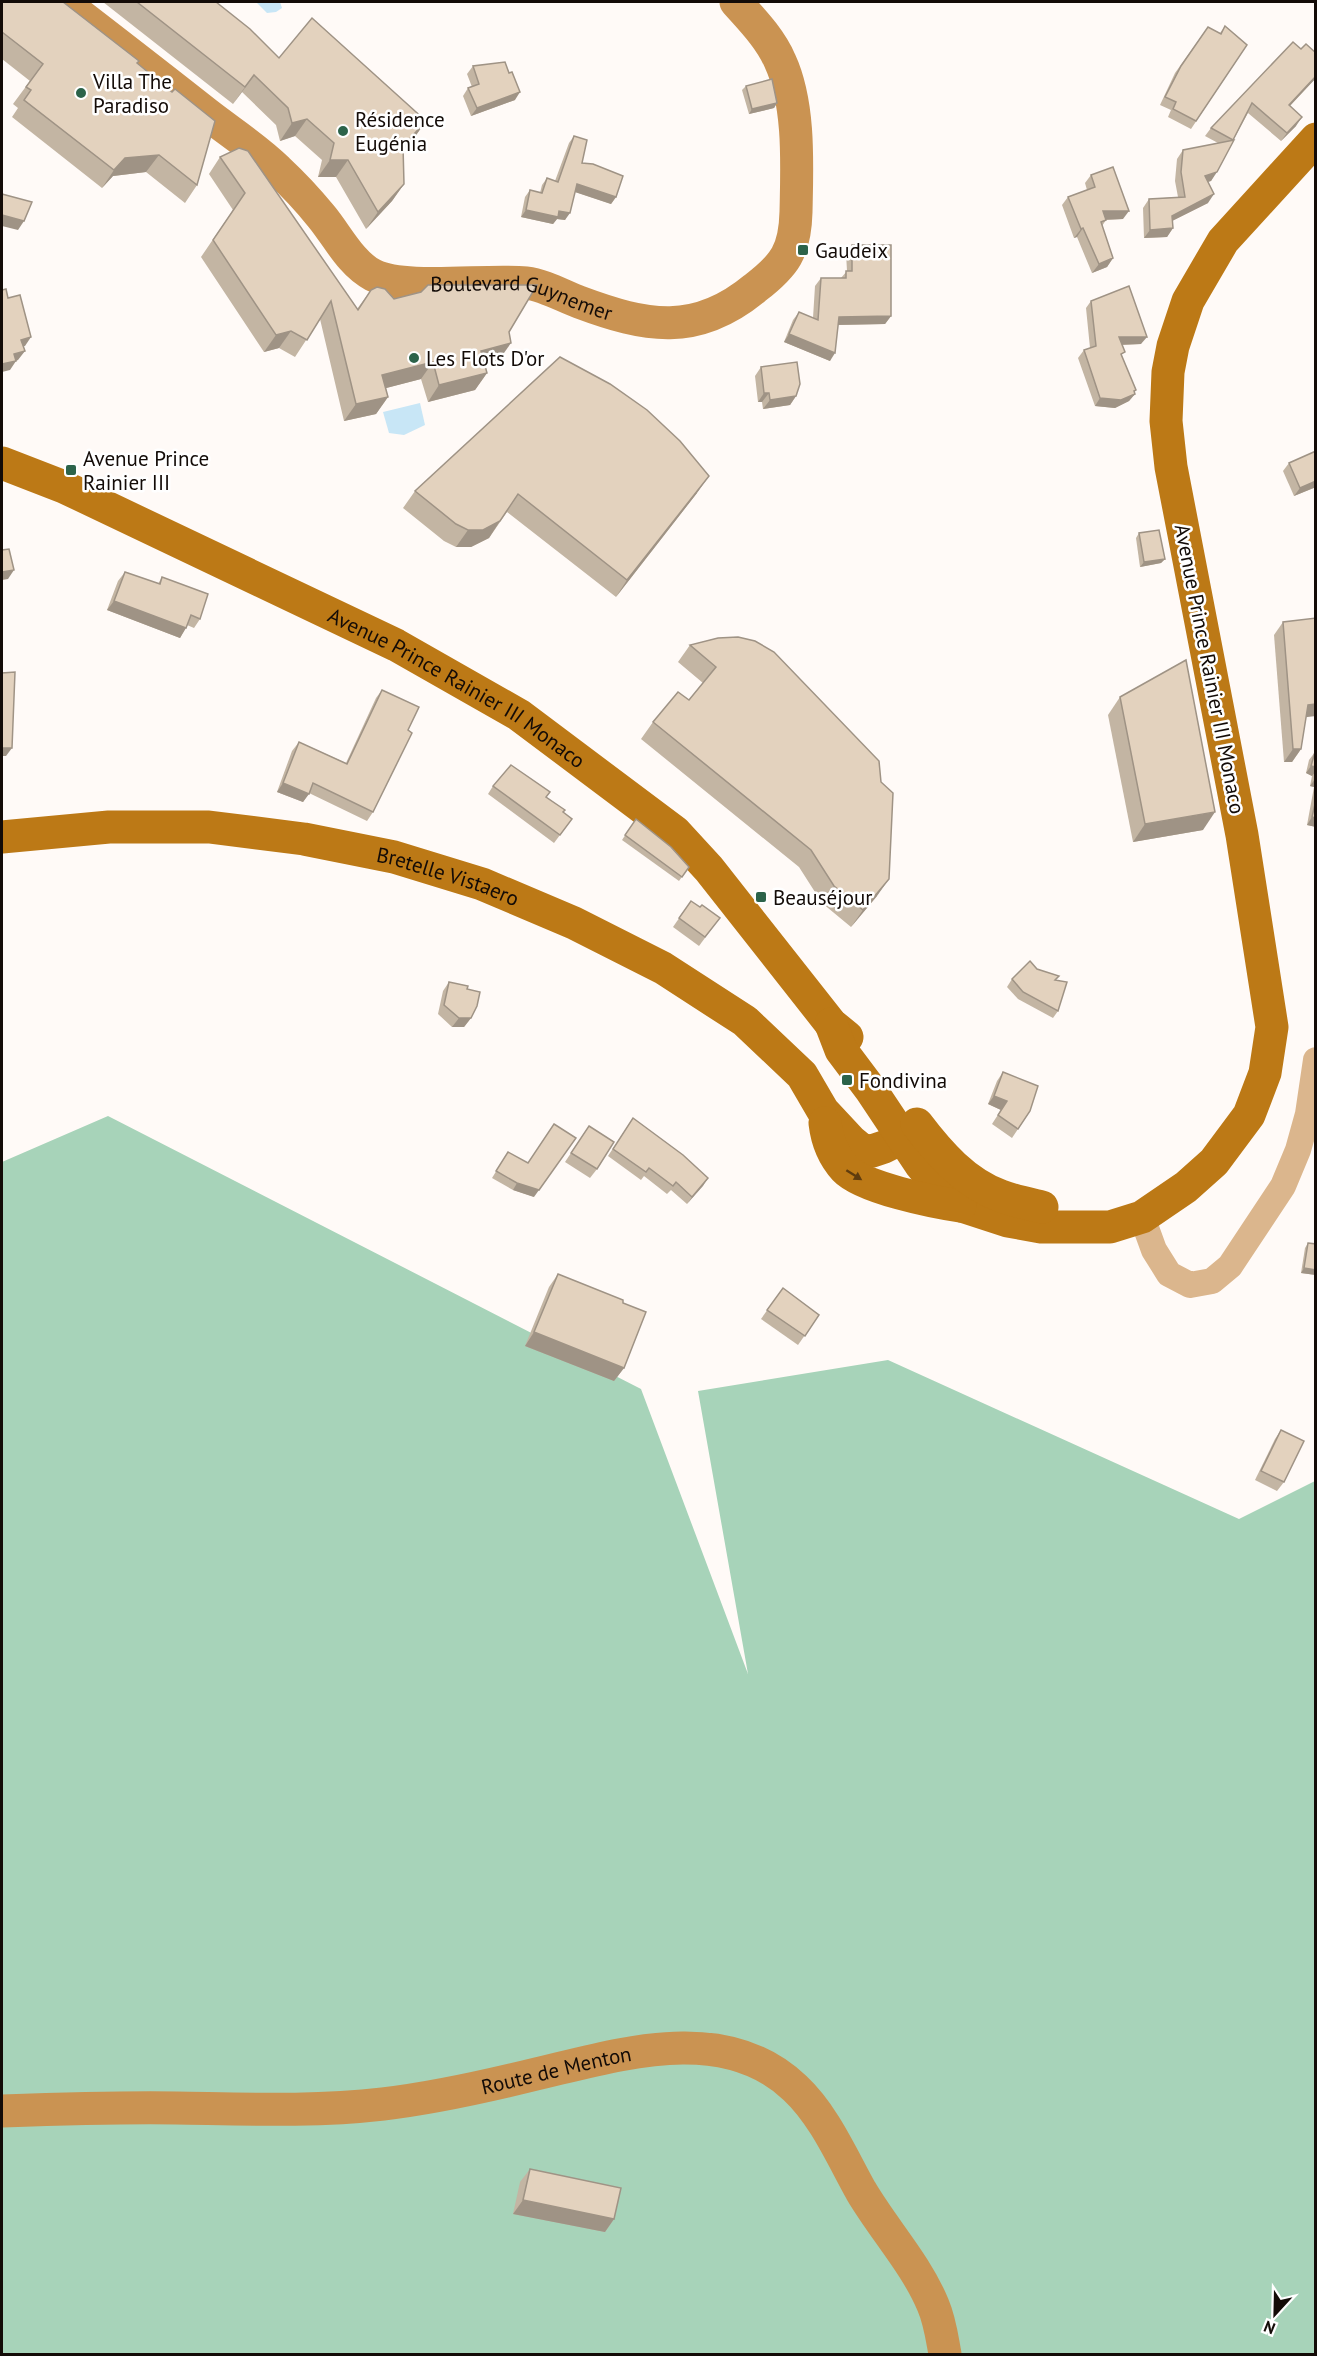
<svg xmlns="http://www.w3.org/2000/svg" width="1317" height="2356" font-family="'PT Sans',sans-serif">
	<rect width="100%" height="100%" fill="#fffaf7"/>
	<path fill="#a7d3b9" d="M108,1116L641,1389L748,1674L698,1391L888,1360L1239,1519L1315,1481V2354H2V1162Z"/>
	<g fill="#c8e6f6">
		<path d="M256,2H280L282,8L276,12L267,13Z"/>
		<path d="M420,403L425,425L404,435L389,433L383,412Z"/>
	</g>
	<g fill="none" stroke-linecap="round" stroke-linejoin="round">
		<path stroke="#dbb68d" stroke-width="26" d="M1142,1217L1154,1250L1169,1274L1190,1285L1212,1281L1230,1266L1283,1186L1298,1150L1308,1114L1316,1060"/>
		<g stroke="#ca9352" stroke-width="33">
			<path id="s1" d="M63,2C111,39 159,76 207,114C230,132 257,149 278,170C293,184 308,200 321,216C337,235 350,263 373,275C404,291 486,279 526,283C544,285 563,296 579,302C646,327 696,337 755,288C785,265 795,251 796,212C797,165 800,104 780,61C770,38 752,20 736,2"/>
			<path id="s2" d="M2,2111C60,2109 118,2107 176,2108C245,2109 314,2112 383,2104C434,2098 483,2087 532,2075C615,2056 723,2019 795,2088C824,2115 842,2157 861,2191C884,2230 916,2264 933,2305C940,2321 942,2338 945,2354"/>
		</g>
		<g stroke="#bc7916" stroke-width="33">
			<path id="s3" d="M2,463L64,487L396,645L519,715L675,832L709,869L831,1024L847,1037"/>
			<path id="s4" d="M2,837L109,827H209L304,839L394,857L482,884L574,923L663,968L745,1021L802,1075L823,1111L851,1141L862,1150L872,1151L884,1147L902,1138L920,1147"/>
			<path d="M831,1024L841,1050L871,1090L921,1165L940,1188L962,1206L1008,1221L1041,1227H1110L1142,1217L1186,1187L1214,1162L1249,1115L1265,1073L1272,1027L1242,835L1171,467L1166,421L1168,372L1173,346L1188,301L1223,241L1316,139"/>
			<path d="M825,1123C827,1140 834,1157 845,1169C863,1188 934,1202 960,1206"/>
			<path d="M917,1124C939,1153 965,1183 1001,1196C1014,1201 1029,1204 1042,1207"/>
		</g>
	</g>
	<g fill="#c3b5a3">
		<path d="M2,2L137,63L197,185L185,203L146,172L113,176L102,188L12,117L18,108L13,104L30,81L2,59Z"/>
		<path d="M103,2H216L279,58L426,121L414,138L403,150L404,184L392,201L366,229L336,177H318L322,160L295,136L280,141L276,125L242,92L233,104Z"/>
		<path d="M1225,26L1247,45L1191,129L1168,117L1171,110L1160,105L1175,73L1208,27L1220,33Z"/>
		<path d="M1301,49L1316,53V78L1290,106L1296,126L1281,141L1248,113L1211,181L1208,182V203L1172,221L1173,228L1167,237L1144,238L1143,208L1149,199L1178,197L1175,181L1177,159L1183,150L1218,143L1205,136L1211,128Z"/>
		<path d="M473,66L515,100L471,116L463,96L468,88L472,87L467,74Z"/>
		<path d="M746,86L777,103L774,108L749,114L742,90Z"/>
		<path d="M574,136L582,163L616,197L611,204L575,192L565,220L557,219L553,224L521,217L525,197L530,190L540,193L542,185L547,178L555,181L569,143Z"/>
		<path d="M220,157L357,309L371,290L394,299L509,332L499,360L485,364L487,373L475,390L428,402L421,379L386,388L388,397L376,414L344,421L320,319L295,357L279,348L264,352L201,257L233,210L209,174Z"/>
		<path d="M1091,175L1123,219L1106,220L1102,226L1113,258L1107,267L1092,273L1077,237L1074,238L1062,205L1068,197L1087,190L1085,183Z"/>
		<path d="M852,245L891,316L885,324L838,325L830,361L784,342L793,320L799,312L813,318L815,286L821,278H841L847,271L846,253Z"/>
		<path d="M1091,301L1141,344L1122,345V357L1136,390L1134,392L1135,394L1129,401L1115,408L1095,406L1078,358L1084,350L1090,348L1086,308Z"/>
		<path d="M761,367L796,396L790,405L763,409L762,402H758L755,376Z"/>
		<path d="M1316,451V487L1294,496L1283,471L1289,463Z"/>
		<path d="M415,491L697,493L616,597L507,512L489,538L471,547H456L444,541L403,508Z"/>
		<path d="M1139,533L1165,559L1161,563L1140,567L1136,538Z"/>
		<path d="M125,572L158,584L162,577L200,619L194,628L187,625L180,638L107,610L118,581Z"/>
		<path d="M1283,622L1306,717L1301,749L1292,762H1284L1274,635Z"/>
		<path d="M718,638L877,896L851,927L822,903L799,867L641,739L653,722L689,700L703,683L678,662L690,645Z"/>
		<path d="M382,690L408,730L373,812L367,821L309,793L303,802L277,792L292,751L299,742L346,763L376,698Z"/>
		<path d="M1120,697L1203,830L1133,842L1108,715Z"/>
		<path d="M1315,752H1316V827L1307,825L1314,787L1310,786L1312,776L1306,773L1309,760Z"/>
		<path d="M493,786L546,797L563,812L566,827L554,843L488,794Z"/>
		<path d="M636,819L689,867L679,881L622,840Z"/>
		<path d="M691,901L713,927L699,946L673,927Z"/>
		<path d="M1037,969L1056,980L1058,1011L1053,1018L1018,999L1007,987L1012,979Z"/>
		<path d="M449,982L467,989L471,1018L464,1027H452L438,1014L443,991Z"/>
		<path d="M1003,1072L1030,1111L1012,1138L992,1124L1001,1110L988,1104L997,1081Z"/>
		<path d="M633,1118L708,1178L687,1204L671,1190L667,1194L644,1176L641,1180L608,1156Z"/>
		<path d="M589,1126L597,1169L590,1178L565,1162Z"/>
		<path d="M508,1152L534,1197L513,1190L492,1178Z"/>
		<path d="M1308,1243L1316,1244V1275L1301,1273L1305,1248Z"/>
		<path d="M558,1274L623,1303L624,1368L614,1381L525,1346L549,1287Z"/>
		<path d="M783,1288L819,1315L798,1345L761,1319Z"/>
		<path d="M1281,1430L1284,1482L1277,1491L1255,1480L1275,1439Z"/>
		<path d="M530,2169L614,2219L605,2232L513,2214L520,2182Z"/>
	</g>
	<g fill="#9f9385">
		<path d="M254,75L242,92L233,104L245,87Z"/>
		<path d="M1316,76V78L1283,113L1289,105Z"/>
		<path d="M520,92L515,100L471,116L477,108Z"/>
		<path d="M777,103L774,108L749,114L752,109Z"/>
		<path d="M1302,117L1296,126L1281,141L1287,133Z"/>
		<path d="M307,119L295,136L280,141L292,123Z"/>
		<path d="M426,121L414,138L391,163L403,146Z"/>
		<path d="M159,155L146,172L113,176L102,188L114,170L125,158Z"/>
		<path d="M330,160H348L336,177H318Z"/>
		<path d="M1217,172L1211,181L1199,184L1205,176Z"/>
		<path d="M404,184L392,201L366,229L378,212Z"/>
		<path d="M577,184L616,197L611,204L572,191Z"/>
		<path d="M1214,194L1208,203L1166,224L1172,216Z"/>
		<path d="M526,210L559,211L570,213L565,220L557,219L553,224L521,217Z"/>
		<path d="M1103,211H1129L1123,219L1097,220Z"/>
		<path d="M2,215L24,221L18,230L2,226Z"/>
		<path d="M1083,228L1077,237L1074,238L1081,229Z"/>
		<path d="M1173,228L1167,237L1144,238L1150,230Z"/>
		<path d="M1113,258L1107,267L1092,273L1099,264Z"/>
		<path d="M891,316L885,324L834,325L839,317Z"/>
		<path d="M291,331L279,348L264,352L276,335Z"/>
		<path d="M789,334L835,353L830,361L784,342Z"/>
		<path d="M31,337L25,346L15,349L21,340Z"/>
		<path d="M1119,337H1147L1141,344L1113,345Z"/>
		<path d="M511,343L499,360L470,368L481,351Z"/>
		<path d="M25,351L18,360L16,361L10,370L2,372V364L14,354Z"/>
		<path d="M433,362L421,379L371,392L382,375Z"/>
		<path d="M487,373L475,390L428,402L439,385Z"/>
		<path d="M1136,390L1132,395L1135,394L1129,401L1115,408L1095,406L1100,398Z"/>
		<path d="M764,393H769L762,402H758Z"/>
		<path d="M796,396L790,405L763,409L770,400Z"/>
		<path d="M388,397L376,414L344,421L356,404Z"/>
		<path d="M709,476L697,493L616,597L627,580Z"/>
		<path d="M1316,481V487L1294,496L1300,488Z"/>
		<path d="M500,521L489,538L471,547H456L468,530Z"/>
		<path d="M1165,559L1161,563L1140,567L1144,562Z"/>
		<path d="M14,570L8,579L2,580V572Z"/>
		<path d="M114,601L186,628L180,638L107,610Z"/>
		<path d="M1316,704V716L1299,718L1308,705Z"/>
		<path d="M2,748H12L6,756H2Z"/>
		<path d="M1293,749H1301L1292,762H1284Z"/>
		<path d="M1311,766L1316,767V771L1312,776L1306,773Z"/>
		<path d="M1315,779L1316,785L1314,787L1310,786Z"/>
		<path d="M283,783L309,794L303,802L277,792Z"/>
		<path d="M1215,812L1203,830L1133,842L1145,824Z"/>
		<path d="M1312,817L1316,818V827L1307,825Z"/>
		<path d="M889,879L877,896L851,927L863,910Z"/>
		<path d="M459,1018H471L464,1027H452Z"/>
		<path d="M994,1096L1007,1101L1001,1110L988,1104Z"/>
		<path d="M708,1178L703,1186L687,1204L692,1197Z"/>
		<path d="M517,1183L539,1190L534,1197L513,1190Z"/>
		<path d="M1304,1268L1316,1270V1275L1301,1273Z"/>
		<path d="M534,1332L624,1368L614,1381L525,1346Z"/>
		<path d="M523,2200L614,2219L605,2232L513,2214Z"/>
	</g>
	<g fill="#e3d2be" stroke="#9f9385" stroke-width="1.5">
		<path d="M2,2H63L139,61L137,63L172,92L175,89L215,121L197,185L159,155L125,158L114,170L24,100L31,90L26,87L43,64L2,32Z"/>
		<path d="M137,2H216L250,29L279,58L312,18L426,121L403,146L404,184L378,212L348,160H330L334,143L307,119L292,123L288,108L254,75L245,87Z"/>
		<path d="M1225,26L1247,45L1196,121L1173,109L1176,102L1165,97L1181,66L1208,27L1221,34Z"/>
		<path d="M1293,42L1301,49L1306,44L1316,53V76L1289,105L1302,117L1287,133L1252,103L1233,140L1211,128Z"/>
		<path d="M505,62L509,73L512,72L520,92L477,108L468,88L479,84L473,66Z"/>
		<path d="M772,79L777,103L752,109L746,86Z"/>
		<path d="M574,136L587,140L582,163L593,164L623,176L616,197L577,184L570,213L559,211L558,217L526,210L530,190L542,193L547,178L558,182Z"/>
		<path d="M1234,140L1217,172L1205,176L1214,194L1172,216L1173,228L1150,230L1149,199L1185,197L1181,172L1183,150Z"/>
		<path d="M239,148L248,151L358,310L371,290L377,287L385,289L394,299L421,292L428,285H537L509,332L511,343L481,351L487,373L439,385L433,362L382,375L388,397L356,404L331,301L307,340L291,331L276,335L213,240L245,193L220,157Z"/>
		<path d="M1113,167L1129,211H1103L1106,220L1101,222L1113,258L1099,264L1083,228L1081,229L1068,197L1095,187L1091,175Z"/>
		<path d="M2,194L32,202L24,221L2,215Z"/>
		<path d="M852,245H891V316L839,317L835,353L789,334L799,312L818,320L821,278H846V271H852Z"/>
		<path d="M1129,286L1147,337H1119L1125,352L1121,354L1136,390L1134,391L1135,394L1121,400L1100,398L1084,350L1096,346L1091,301Z"/>
		<path d="M6,289L8,298L20,295L31,337L21,340L25,351L14,354L16,361L2,364V290Z"/>
		<path d="M560,357L610,384L647,410L680,441L709,476L627,580L518,494L500,521L483,530H468L456,524L415,491Z"/>
		<path d="M797,362L800,384L796,396L770,400L769,393H764L761,367Z"/>
		<path d="M1316,451V481L1300,488L1289,463Z"/>
		<path d="M1159,530L1165,559L1144,562L1139,533Z"/>
		<path d="M9,549L14,570L2,572V550Z"/>
		<path d="M125,572L160,584L162,577L208,594L200,619L191,615L186,628L114,601Z"/>
		<path d="M1316,618V704L1308,705L1301,749H1293L1283,622Z"/>
		<path d="M738,637L755,641L774,652L879,761L881,782L893,793L889,879L863,910L834,886L811,850L653,722L678,692L689,700L716,667L690,645L718,638Z"/>
		<path d="M1186,660L1215,812L1145,824L1120,697Z"/>
		<path d="M15,672L12,748H2V673Z"/>
		<path d="M382,690L419,707L408,730L412,733L373,812L313,783L309,794L283,783L299,742L347,764Z"/>
		<path d="M1315,752H1316V767L1311,766Z"/>
		<path d="M511,765L550,792L546,797L565,810L563,812L572,819L560,835L493,786Z"/>
		<path d="M1316,800V818L1312,817Z"/>
		<path d="M636,819L671,847L689,867L682,877L625,835Z"/>
		<path d="M691,901L700,907L702,905L720,918L705,937L679,918Z"/>
		<path d="M1030,961L1037,969L1059,976L1055,980L1067,982L1058,1011L1023,992L1012,979Z"/>
		<path d="M449,982L468,986L467,989L480,992L477,1006L471,1018H459L444,1005Z"/>
		<path d="M1003,1072L1038,1086L1030,1111L1018,1129L998,1115L1007,1101L994,1096Z"/>
		<path d="M633,1118L683,1155L708,1178L692,1197L676,1182L673,1186L649,1168L646,1172L613,1149Z"/>
		<path d="M554,1124L576,1138L539,1190L517,1183L496,1171L508,1152L528,1163Z"/>
		<path d="M589,1126L614,1142L597,1169L571,1153Z"/>
		<path d="M1308,1243L1316,1244V1270L1304,1268Z"/>
		<path d="M558,1274L623,1300V1303L646,1312L624,1368L534,1332Z"/>
		<path d="M783,1288L819,1315L805,1336L767,1310Z"/>
		<path d="M1281,1430L1304,1441L1284,1482L1261,1471Z"/>
		<path d="M530,2169L621,2188L614,2219L523,2200Z"/>
	</g>
	<defs><path id="oneway-solid" d="M-6-.8H1V-3.2L6.5 0L1 3.2V.8H-6Z" transform="scale(1.5)"/></defs>
	<use fill="#5f3c0e" href="#oneway-solid" transform="translate(854 1175) rotate(32)"/>
	<g fill="#2c634a" stroke="#fff" stroke-width="2">
		<circle cx="81" cy="93" r="6"/>
		<circle cx="343" cy="131" r="6"/>
		<rect x="797" y="244" width="12" height="12" rx="3"/>
		<circle cx="414" cy="358" r="6"/>
		<rect x="65" y="464" width="12" height="12" rx="3"/>
		<rect x="755" y="891" width="12" height="12" rx="3"/>
		<rect x="841" y="1074" width="12" height="12" rx="3"/>
	</g>
	<g text-anchor="middle" dominant-baseline="central" stroke-width="5" stroke-linejoin="round" paint-order="stroke">
		<g font-size="21" fill="#130b07" stroke="#fff" text-anchor="start">
			<text x="93" y="81">Villa The<tspan x="93" dy="24">Paradiso</tspan></text>
			<text x="355" y="119">Résidence<tspan x="355" dy="24">Eugénia</tspan></text>
			<text x="815" y="250">Gaudeix</text>
			<text x="426" y="358">Les Flots D'or</text>
			<text x="83" y="458">Avenue Prince<tspan x="83" dy="24">Rainier III</tspan></text>
			<text x="773" y="897">Beauséjour</text>
			<text x="859" y="1080">Fondivina</text>
		</g>
		<g font-size="21" fill="#130b07" stroke="#fff">
			<text stroke="none"><textPath href="#s1" startOffset="567">Boulevard Guynemer</textPath></text>
			<text transform="translate(1210 669) rotate(79)">Avenue Prince Rainier III Monaco</text>
			<text stroke="none"><textPath href="#s3" startOffset="508">Avenue Prince Rainier III Monaco</textPath></text>
			<text stroke="none"><textPath href="#s4" startOffset="452">Bretelle Vistaero</textPath></text>
			<text stroke="none"><textPath href="#s2" startOffset="558">Route de Menton</textPath></text>
		</g>
	</g>
	<rect width="1317" height="2356" fill="none" stroke="#130b07" stroke-width="6"/>
	<g transform="translate(1275 2314) rotate(202)" stroke="#ffffff" stroke-width="4.5" paint-order="stroke">
	<path d="M0-4.5L10 22L0 15L-10 22Z" fill="#130b07"/>
	<text y="-9" font-size="16" font-weight="bold" text-anchor="middle" fill="#130b07">N</text>
	</g>
</svg>
